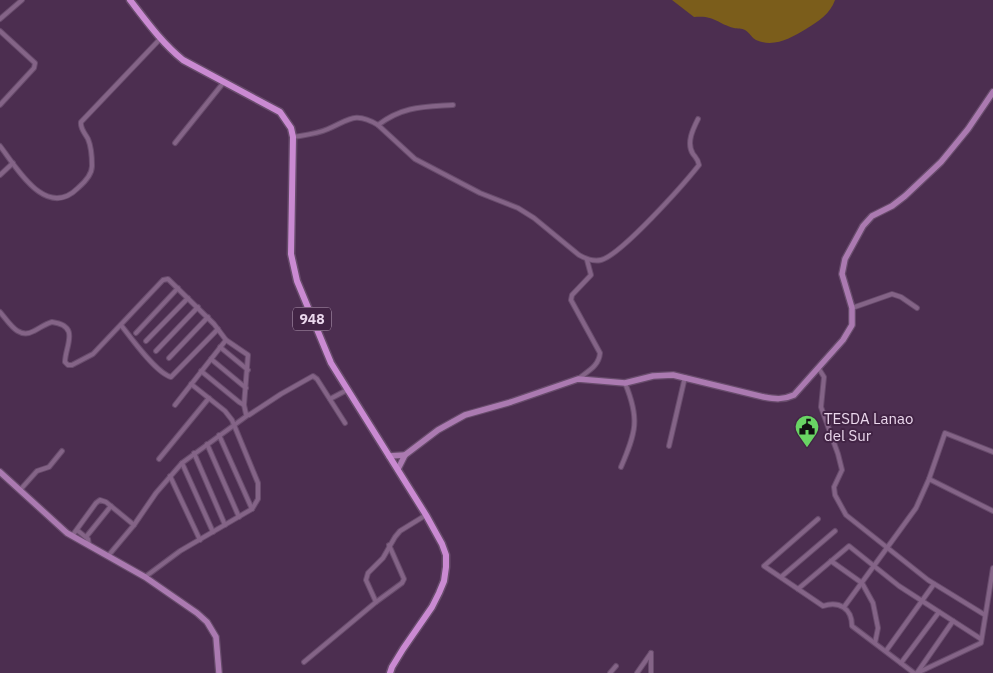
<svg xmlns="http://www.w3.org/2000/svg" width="993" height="673" font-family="'IBM Plex Sans',sans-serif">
	<rect width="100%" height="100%" fill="#4c2e50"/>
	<path fill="#7b5d1b" d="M672,0H835C830,14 819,21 806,29C791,38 774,48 756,40C752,38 749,32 745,30C742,28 737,29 734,28C716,23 715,15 694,17Z"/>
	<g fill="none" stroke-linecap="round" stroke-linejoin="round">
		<defs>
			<g id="street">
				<path d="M0,19L22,0"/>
				<path d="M0,31L35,63L34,68L0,105"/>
				<path d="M378,125C403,106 423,107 453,105"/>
				<path d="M293,137C305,135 317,134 328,129C349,120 355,111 378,125L415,159L480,193L518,208L534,218L579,255C586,259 593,262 601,260C621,255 684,184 699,165C698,159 696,158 693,154C686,143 693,129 698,119"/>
				<path d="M175,143L224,82"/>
				<path d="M0,146C17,168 46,220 78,188C85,182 92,175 92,166C92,158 91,146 88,139C85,133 80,129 81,122L160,39"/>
				<path d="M0,175L13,163"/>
				<path d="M852,308L892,294L901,297L917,308"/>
				<path d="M0,312C9,322 18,340 34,331C40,328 45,324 52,322C81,326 65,346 65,362L68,365H72L93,354L163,280L168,279L214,324L226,340L248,355L244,405L246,414L249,415L281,394L313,376L317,379L345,423"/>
				<path d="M121,325C131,338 156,373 171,377L218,329"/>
				<path d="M136,333L178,288"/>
				<path d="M146,341L188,298"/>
				<path d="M220,347L248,370"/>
				<path d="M156,351L198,307"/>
				<path d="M169,358L208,317"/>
				<path d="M211,359L246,388"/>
				<path d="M819,369L824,377L821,407L838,454L842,470L834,487L835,495L846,515L928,580L985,615"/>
				<path d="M201,371L239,402L244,405"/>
				<path d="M578,379C588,371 599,366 600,353L571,300L572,295L591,275L587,260"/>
				<path d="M330,399L347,390"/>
				<path d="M175,405L226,340"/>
				<path d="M219,435L252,509"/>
				<path d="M207,444L239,517"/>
				<path d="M669,446L685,377"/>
				<path d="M194,453L225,525"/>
				<path d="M159,459L209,398"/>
				<path d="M182,463L213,532"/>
				<path d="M621,467C636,432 640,419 625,383"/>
				<path d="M170,476L200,540"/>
				<path d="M929,479L993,511"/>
				<path d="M20,490L37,471L49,467L62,451"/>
				<path d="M818,519L764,566L823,606C839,601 852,608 852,626L914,673"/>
				<path d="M134,525L156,493L182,463L248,415"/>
				<path d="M77,530L88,539L89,545"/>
				<path d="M72,536L96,503L100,500L106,502L134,525L108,556"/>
				<path d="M86,537L111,506"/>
				<path d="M831,561L862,583L873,603L878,628L875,643"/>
				<path d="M145,577L180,551L252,509L258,499V483L232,420L225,411L191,384"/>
				<path d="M781,577L835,531"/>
				<path d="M798,589L849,546L899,586L981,639"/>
				<path d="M376,602L402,583L404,579L389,545"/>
				<path d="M844,607L916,508L929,479L945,433L993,452"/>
				<path d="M886,651L934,584"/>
				<path d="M651,653V673"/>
				<path d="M304,662L376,602L366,580L368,573L383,558L395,537L400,531L426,515"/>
				<path d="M901,663L939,612"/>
				<path d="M610,673L616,666"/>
				<path d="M637,673L651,653"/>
				<path d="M917,673L981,643L993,568"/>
				<path d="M917,673L953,621"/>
			</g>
			<g id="secondary">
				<path d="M389,456L405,455"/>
				<path d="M398,469L405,455L438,430L465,415L511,402L578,379L625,383L653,376L673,375L764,397C775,399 783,400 794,395L843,340L852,325V308L842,274L845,259L863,226L872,216L892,206L905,196L941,162L968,129L993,92"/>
				<path d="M0,472L67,533L145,577L197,613L207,622L216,637L219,673"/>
			</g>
			<path id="primary" d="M130,0C147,22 162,43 183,60L280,112L291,128L293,137L291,254L297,281L331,363L426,515L442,544L446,555V567L444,581L439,593L432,607L403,649L392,667L390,673"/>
		</defs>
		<use href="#street" stroke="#684c6c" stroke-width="6"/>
		<use href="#secondary" stroke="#684c6c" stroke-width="8"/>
		<use href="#primary" stroke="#684c6c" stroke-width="9"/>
		<use href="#street" stroke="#846487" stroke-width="4"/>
		<use href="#secondary" stroke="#ab7ab1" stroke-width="5.5"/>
		<use href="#primary" stroke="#ca8ad2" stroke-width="6"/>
	</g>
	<defs>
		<symbol id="civic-pin" viewBox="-11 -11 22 30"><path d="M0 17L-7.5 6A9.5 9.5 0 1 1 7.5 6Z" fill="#69d464" stroke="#422445"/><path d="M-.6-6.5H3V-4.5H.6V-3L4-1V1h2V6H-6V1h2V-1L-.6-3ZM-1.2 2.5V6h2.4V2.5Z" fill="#111"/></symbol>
	</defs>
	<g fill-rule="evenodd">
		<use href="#civic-pin" x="793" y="413" width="28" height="38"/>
	</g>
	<g text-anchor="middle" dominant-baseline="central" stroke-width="4" stroke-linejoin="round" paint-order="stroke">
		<rect fill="#422445" stroke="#b8a1ba" stroke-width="1" x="293" y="307.5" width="38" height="23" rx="4"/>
		<g font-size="14" font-weight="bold" fill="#ead7ec">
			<text x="312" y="319">948</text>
		</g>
		<g font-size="15" fill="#ead7ec" stroke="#422445" text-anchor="start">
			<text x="824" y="418">TESDA Lanao<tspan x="824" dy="17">del Sur</tspan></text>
		</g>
	</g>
</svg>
